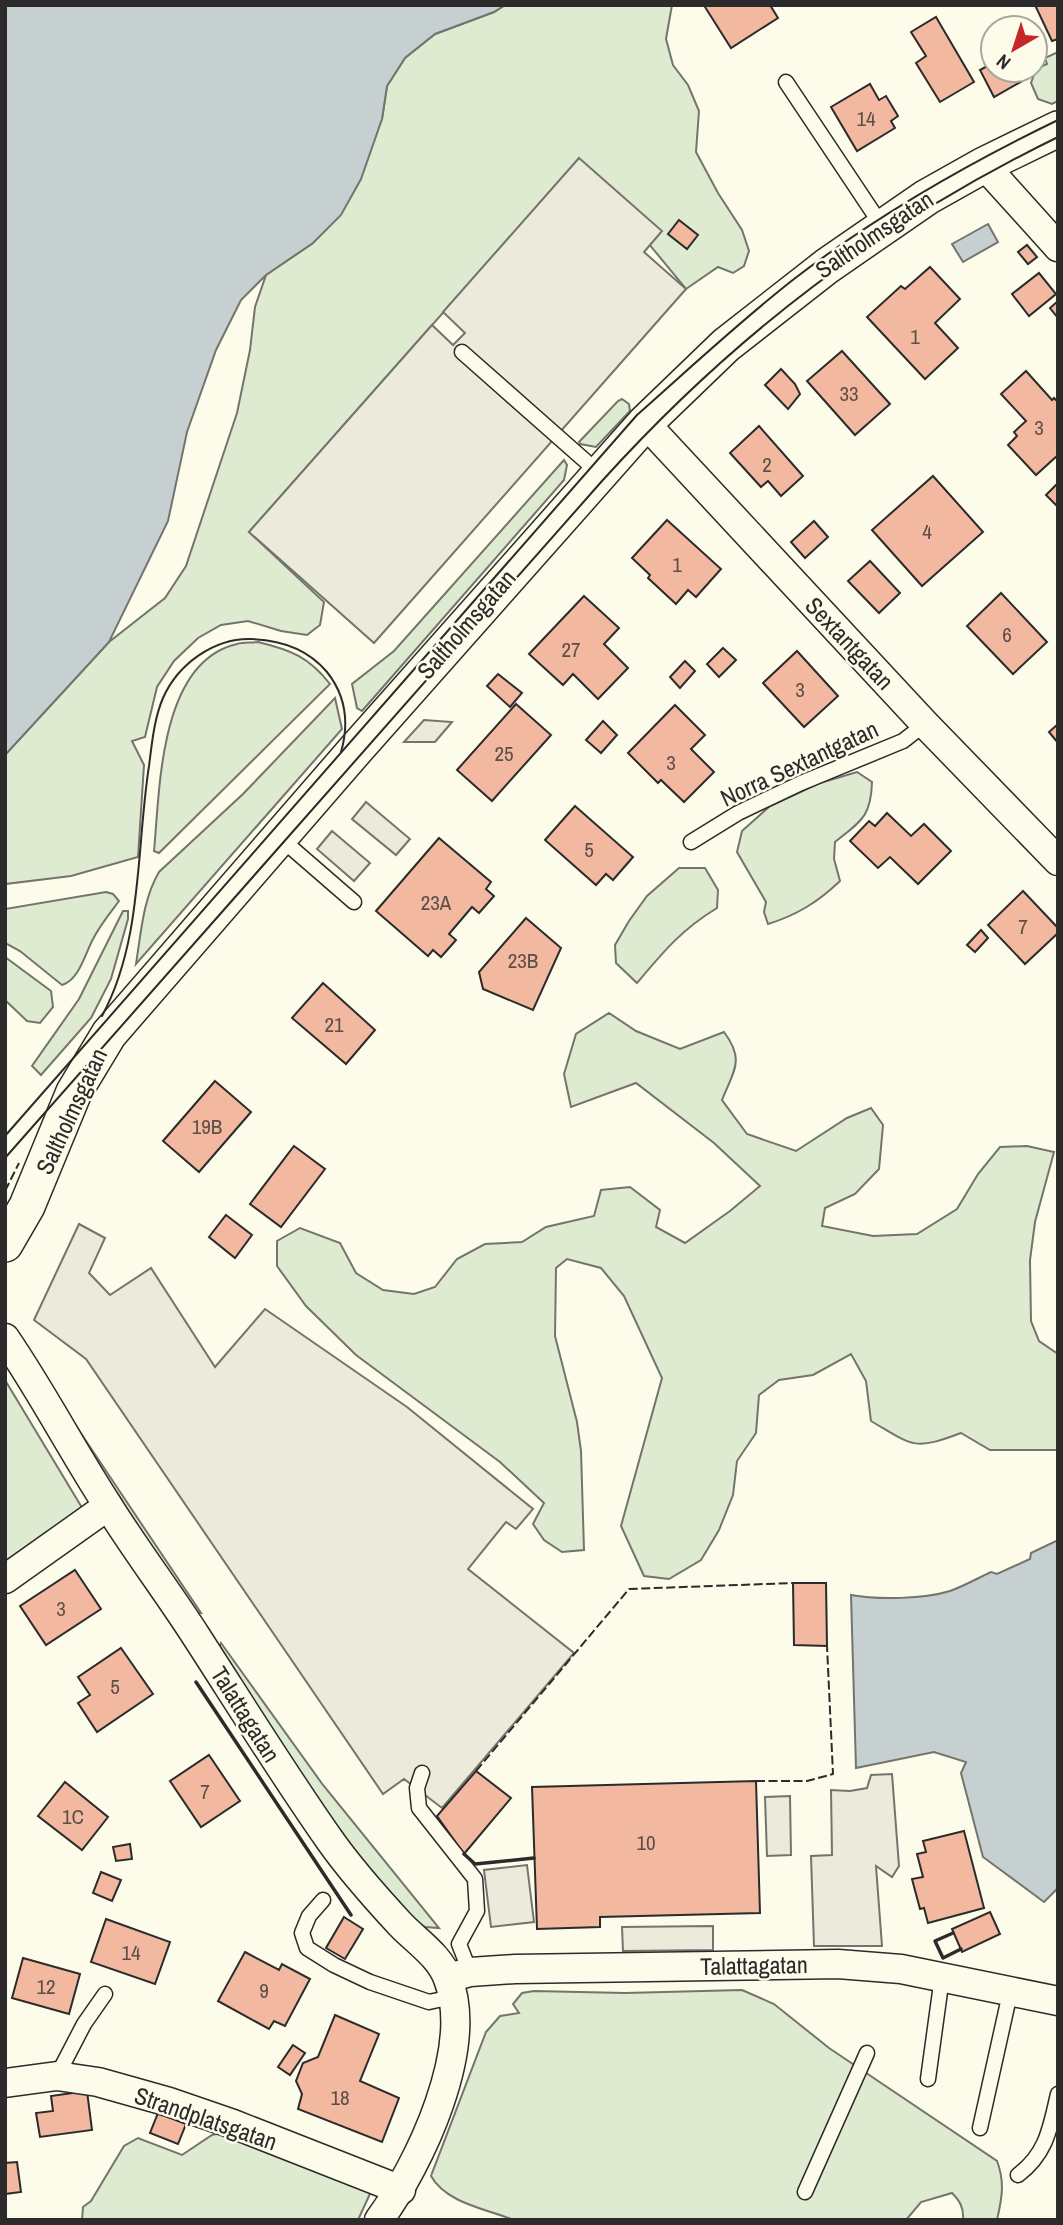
<svg xmlns="http://www.w3.org/2000/svg" width="1063" height="2225" font-family="'Archivo Narrow',sans-serif">
	<rect width="100%" height="100%" fill="#fdfbea"/>
	<g fill="#deebd1" stroke="#74746e" stroke-width="2">
		<path d="M505,5H672L666,39L673,65L688,85L699,111L696,152L718,193L742,230L749,251L744,266L733,273L718,267L686,289L579,159L249,532L324,602L320,625L307,635L281,631L248,621L221,625L198,638L174,661L157,687L145,737L132,741L144,765L138,857L71,876L5,884V755L109,642L165,598L186,566L237,413L250,350L255,307L266,275L313,243L382,119L387,86L405,58L435,34L494,12Z"/>
		<path d="M1058,52V101L1052,104L1038,99L1031,83L1036,69L1047,64L1045,58Z"/>
		<path d="M622,399L629,404L630,411L596,447L580,444L579,442L618,401Z"/>
		<path d="M564,460L567,465L564,480L369,703L362,711L357,708L352,684L394,651Z"/>
		<path d="M258,642C291,650 309,657 330,684L159,853L154,851C160,789 159,662 237,644C243,642 251,643 258,642Z"/>
		<path d="M335,698L342,729L136,964C141,933 143,899 159,872L243,794Z"/>
		<path d="M857,772L872,782C871,817 861,821 835,842L834,859L840,881C818,902 797,915 768,924L764,912L766,902L737,852L742,831L770,806L820,783Z"/>
		<path d="M679,868H705L718,890L717,908C681,930 664,951 637,983L616,963L615,945L629,921L647,896Z"/>
		<path d="M106,892L113,894L119,901C110,913 100,925 93,939C85,954 79,980 62,985L20,951L5,943V909Z"/>
		<path d="M123,911H128V919L111,979L91,1018L41,1075L32,1066L79,999Z"/>
		<path d="M5,957L51,991L53,1007L40,1023L27,1021L5,1000Z"/>
		<path d="M609,1013L636,1031L680,1049L724,1032C745,1060 734,1070 722,1100L747,1134L796,1151L847,1118L871,1108L883,1125L879,1169L855,1194L825,1208L822,1226L873,1236L917,1234L957,1209L978,1174L1000,1147L1027,1146L1054,1152L1035,1222L1030,1260L1031,1321L1039,1341L1058,1354V1450H990L961,1433C913,1451 914,1446 871,1421L866,1381L851,1354L813,1375L779,1380L759,1395L756,1433L737,1461L733,1495L719,1530L701,1560L669,1579L644,1576L621,1526L662,1378L624,1296L601,1268L567,1259L556,1268L555,1336L577,1422L581,1451L584,1550L562,1552L544,1540L533,1524L544,1503L500,1462L356,1355L306,1306L277,1266V1241L300,1228L340,1243L356,1273L383,1290L414,1294L435,1287L457,1259L485,1244L522,1242L546,1227L594,1216L601,1190L630,1187L660,1210L656,1227L685,1243L730,1211L760,1186L714,1143L636,1083L571,1107L564,1074L576,1034Z"/>
		<path d="M5,1380L84,1511L5,1565Z"/>
		<path d="M64,1408L201,1613L187,1611Z"/>
		<path d="M221,1643L323,1785L439,1928L425,1927L417,1923L387,1893L335,1825L219,1648Z"/>
		<path d="M742,1990L774,2004L829,2048L997,2161C1005,2182 1002,2198 997,2220H963C964,2208 960,2201 952,2193L921,2202L906,2220H514C486,2209 446,2203 431,2176L486,2032L500,2016L519,2013L513,2004L522,1993L534,1991L625,1993Z"/>
		<path d="M228,2131L374,2185L358,2220H82L83,2207L91,2201L124,2146L138,2138L182,2155L212,2135Z"/>
	</g>
	<g fill="#eceadb" stroke="#74746e" stroke-width="2">
		<path d="M579,158L662,231L644,252L686,289L374,643L249,532L432,325L453,345L465,333L443,312Z"/>
		<path d="M424,720L452,722L435,742H404Z"/>
		<path d="M366,802L410,839L396,855L352,819Z"/>
		<path d="M332,831L370,863L354,881L317,849Z"/>
		<path d="M79,1224L105,1238L89,1273L110,1295L151,1268L215,1367L265,1309L407,1407L533,1509L516,1529L506,1522L468,1569L574,1653L442,1808L404,1779L383,1794L86,1359L34,1320Z"/>
		<path d="M892,1774L899,1866L892,1877L876,1866L882,1946H814L811,1856L832,1855L831,1790L850,1791L867,1788L871,1775Z"/>
		<path d="M790,1796L791,1855L767,1856L765,1797Z"/>
		<path d="M527,1865L534,1922L491,1927L484,1870Z"/>
		<path d="M713,1926V1950L623,1951L622,1927Z"/>
	</g>
	<g fill="#c7d0d0" stroke="#74746e" stroke-width="2">
		<path d="M5,5H505L494,12L435,34L405,58L387,86L382,119L361,179L341,215L313,243L266,275L241,300L216,350L187,432L168,521L109,642L5,755Z"/>
		<path d="M988,224L998,242L963,262L952,244Z"/>
		<path d="M1058,1540V1888L1044,1902L983,1857L961,1773L966,1762L934,1752L856,1768L851,1595C878,1600 924,1599 950,1591C964,1586 978,1578 991,1572L997,1574L1030,1559L1031,1553Z"/>
	</g>
	<g fill="#f2b8a0" stroke="#2b2b2b" stroke-width="2">
		<path d="M707,5H770L778,18L731,48L705,7Z"/>
		<path d="M1035,5H1058V39L1052,41Z"/>
		<path d="M936,17L974,82L940,102L916,63L926,56L911,32Z"/>
		<path d="M993,63V70H1019L1024,80L994,97L980,70Z"/>
		<path d="M870,84L879,100L886,96L898,116L891,121L895,128L857,151L831,107Z"/>
		<path d="M679,220L698,235L687,249L668,234Z"/>
		<path d="M1027,245L1037,257L1028,264L1018,252Z"/>
		<path d="M930,267L960,299L935,323L958,348L925,379L867,317L901,286L905,289Z"/>
		<path d="M1039,273L1056,294L1029,316L1012,294Z"/>
		<path d="M1058,301V318L1050,308Z"/>
		<path d="M842,351L890,404L855,435L807,381Z"/>
		<path d="M781,369L795,384L800,394L788,409L765,385Z"/>
		<path d="M1026,371L1052,400L1054,398L1058,402V455L1036,475L1008,445L1017,436L1014,432L1026,421L1001,394Z"/>
		<path d="M759,426L803,476L781,496L768,481L761,487L730,453Z"/>
		<path d="M933,476L983,532L922,586L872,530Z"/>
		<path d="M1058,483V507L1046,495Z"/>
		<path d="M667,520L721,569L696,597L688,590L676,604L648,578L650,575L632,558Z"/>
		<path d="M814,521L828,537L805,558L791,542Z"/>
		<path d="M870,561L900,593L879,613L848,581Z"/>
		<path d="M1001,593L1047,642L1013,674L967,626Z"/>
		<path d="M584,596L619,628L604,644L628,668L598,699L573,674L563,685L529,654Z"/>
		<path d="M723,648L736,660L719,677L707,664Z"/>
		<path d="M797,651L838,696L804,727L763,683Z"/>
		<path d="M685,661L695,671L680,688L670,677Z"/>
		<path d="M498,674L522,693L510,707L487,686Z"/>
		<path d="M516,704L551,735L492,801L457,770Z"/>
		<path d="M675,705L705,735L691,749L714,772L684,802L661,780L658,783L628,753Z"/>
		<path d="M603,721L617,735L601,753L586,740Z"/>
		<path d="M1058,724V743L1049,732Z"/>
		<path d="M575,806L633,857L613,880L606,874L596,885L545,840Z"/>
		<path d="M887,813L911,836L924,824L951,851L918,884L890,857L878,868L850,841L869,821L875,826Z"/>
		<path d="M439,838L491,882L486,889L494,896L479,913L472,907L449,934L456,940L441,957L433,950L428,956L376,911Z"/>
		<path d="M1023,891L1058,928V933L1025,964L988,925Z"/>
		<path d="M526,918L561,948L533,1010L483,989L479,972Z"/>
		<path d="M981,930L988,938L975,952L967,945Z"/>
		<path d="M323,983L375,1030L346,1064L292,1018Z"/>
		<path d="M215,1081L251,1112L199,1172L163,1141Z"/>
		<path d="M294,1146L325,1169L281,1227L250,1204Z"/>
		<path d="M226,1215L252,1235L235,1258L209,1237Z"/>
		<path d="M75,1570L101,1609L46,1645L20,1606Z"/>
		<path d="M793,1583H826L827,1646L794,1645Z"/>
		<path d="M121,1648L153,1694L97,1732L78,1703L90,1695L78,1677Z"/>
		<path d="M209,1755L240,1801L201,1827L170,1781Z"/>
		<path d="M476,1771L511,1798L464,1854L437,1816Z"/>
		<path d="M756,1781L760,1913L600,1917V1927L537,1929L532,1787Z"/>
		<path d="M65,1782L108,1817L82,1850L38,1816Z"/>
		<path d="M964,1831L984,1908L928,1923L924,1908L920,1909L912,1879L923,1877L917,1854L926,1852L923,1841Z"/>
		<path d="M130,1844L132,1859L116,1861L113,1847Z"/>
		<path d="M101,1872L121,1880L112,1901L93,1893Z"/>
		<path d="M990,1912L1000,1934L962,1952L952,1929Z"/>
		<path d="M344,1917L363,1929L345,1959L326,1948Z"/>
		<path d="M106,1919L170,1942L155,1984L91,1962Z"/>
		<path d="M245,1952L279,1970L282,1964L310,1979L285,2026L274,2021L269,2029L218,2001Z"/>
		<path d="M23,1958L80,1974L69,2014L12,1998Z"/>
		<path d="M335,2015L379,2034L360,2081L399,2098L382,2142L298,2109L302,2094L296,2081L303,2063L318,2057Z"/>
		<path d="M293,2045L305,2053L290,2075L278,2067Z"/>
		<path d="M87,2091L92,2130L40,2137L36,2113L53,2111L51,2096Z"/>
		<path d="M158,2113L186,2124L178,2144L150,2133Z"/>
		<path d="M17,2162L21,2192L5,2194V2163Z"/>
	</g>
	<g fill="none" stroke-linecap="round" stroke-linejoin="round">
		<defs>
			<g id="service">
				<path d="M786,82L882,226"/>
				<path d="M462,352L599,473"/>
				<path d="M279,837L354,902"/>
				<path d="M691,842L738,813L801,783L903,741L925,724"/>
				<path d="M422,1773L417,1788L419,1808L475,1879L477,1911L459,1944L470,1972"/>
				<path d="M323,1900L309,1916L302,1933L307,1948L334,1965L370,1982L429,2002L452,1997"/>
				<path d="M57,2076L84,2024L105,1994"/>
				<path d="M928,2079L942,1977"/>
				<path d="M980,2128L1010,1993"/>
				<path d="M1018,2175C1047,2153 1050,2128 1058,2094"/>
				<path d="M805,2192L867,2053"/>
			</g>
			<g id="minor">
				<path d="M984,165L1058,247"/>
				<path d="M645,423L925,724L1058,861"/>
				<path d="M5,1338C42,1392 72,1450 107,1504C135,1549 167,1591 196,1636C240,1704 282,1772 329,1839C350,1869 375,1897 400,1924C416,1941 440,1956 448,1979C475,2048 420,2164 379,2220"/>
				<path d="M5,1579L108,1506"/>
				<path d="M448,1978L470,1972L515,1969L838,1964L901,1969L1058,2001"/>
				<path d="M5,2083L57,2076L98,2082L169,2102L233,2124L401,2190"/>
			</g>
			<path id="tertiary" d="M5,1244L27,1206L74,1092L109,1034L357,748L645,423L726,345L827,266L927,197L984,165L1058,129"/>
		</defs>
		<use href="#service" stroke="#2b2b2b" stroke-width="17"/>
		<use href="#minor" stroke="#2b2b2b" stroke-width="31"/>
		<use href="#tertiary" stroke="#2b2b2b" stroke-width="38"/>
		<use href="#service" stroke="#fdfbea" stroke-width="14"/>
		<use href="#minor" stroke="#fdfbea" stroke-width="28"/>
		<use href="#tertiary" stroke="#fdfbea" stroke-width="35"/>
		<g stroke="#2b2b2b" stroke-width="2">
			<path d="M102,1016C143,940 136,849 149,766C152,743 154,719 163,698C178,664 214,638 251,639C281,640 308,649 327,672C346,696 349,724 341,752"/>
			<path d="M5,1136L637,415C689,369 739,322 794,279C876,216 965,165 1058,120"/>
			<path d="M5,1158L602,481C735,334 880,224 1058,137"/>
		</g>
		<g stroke="#2b2b2b" stroke-width="2" stroke-dasharray="9 3.5" stroke-linecap="butt">
			<path d="M5,1191L19,1163"/>
			<path d="M476,1771L629,1589L793,1583"/>
			<path d="M756,1781H807L833,1774L827,1646"/>
		</g>
		<g stroke="#2b2b2b" stroke-width="3.5">
			<path d="M196,1682L351,1915"/>
			<path d="M464,1854L475,1864L534,1858"/>
			<path d="M953,1933L935,1941L943,1958L961,1949"/>
		</g>
	</g>
	<g text-anchor="middle" dominant-baseline="central" stroke-width="5" stroke-linejoin="round" paint-order="stroke">
		<g font-size="21" fill="#5d4e48">
			<text x="866" y="118">14</text>
			<text x="915" y="336">1</text>
			<text x="849" y="393">33</text>
			<text x="1039" y="427">3</text>
			<text x="767" y="464">2</text>
			<text x="927" y="531">4</text>
			<text x="677" y="564">1</text>
			<text x="1007" y="634">6</text>
			<text x="571" y="649">27</text>
			<text x="800" y="689">3</text>
			<text x="504" y="753">25</text>
			<text x="671" y="762">3</text>
			<text x="589" y="849">5</text>
			<text x="436" y="902">23A</text>
			<text x="1023" y="926">7</text>
			<text x="523" y="960">23B</text>
			<text x="334" y="1024">21</text>
			<text x="207" y="1126">19B</text>
			<text x="61" y="1608">3</text>
			<text x="115" y="1686">5</text>
			<text x="205" y="1791">7</text>
			<text x="73" y="1816">1C</text>
			<text x="646" y="1842">10</text>
			<text x="131" y="1952">14</text>
			<text x="46" y="1986">12</text>
			<text x="264" y="1990">9</text>
			<text x="340" y="2097">18</text>
		</g>
		<g font-size="24" fill="#2b2b2b" stroke="#fdfbea">
			<text transform="translate(874 234) rotate(-34)">Saltholmsgatan</text>
			<text transform="translate(466 624) rotate(-49)">Saltholmsgatan</text>
			<text transform="translate(850 643) rotate(47)">Sextantgatan</text>
			<text transform="translate(799 763) rotate(-25)">Norra Sextantgatan</text>
			<text transform="translate(71 1111) rotate(-65)">Saltholmsgatan</text>
			<text transform="translate(246 1714) rotate(58)">Talattagatan</text>
			<text transform="translate(754 1965) rotate(-1)">Talattagatan</text>
			<text transform="translate(206 2118) rotate(19)">Strandplatsgatan</text>
		</g>
	</g>
	<rect width="1063" height="2225" fill="none" stroke="#2b2b2b" stroke-width="14"/>
	<g transform="translate(1014 49) rotate(219)"><circle r="33" fill="#fdfbea" stroke="#a9a89e" stroke-width="2"/>
	<path d="M0-5L12 26L0 18L-12 26Z" fill="#c62828"/>
	<text y="-10" font-size="19" font-weight="bold" text-anchor="middle" fill="#2b2b2b">N</text>
	</g>
</svg>
